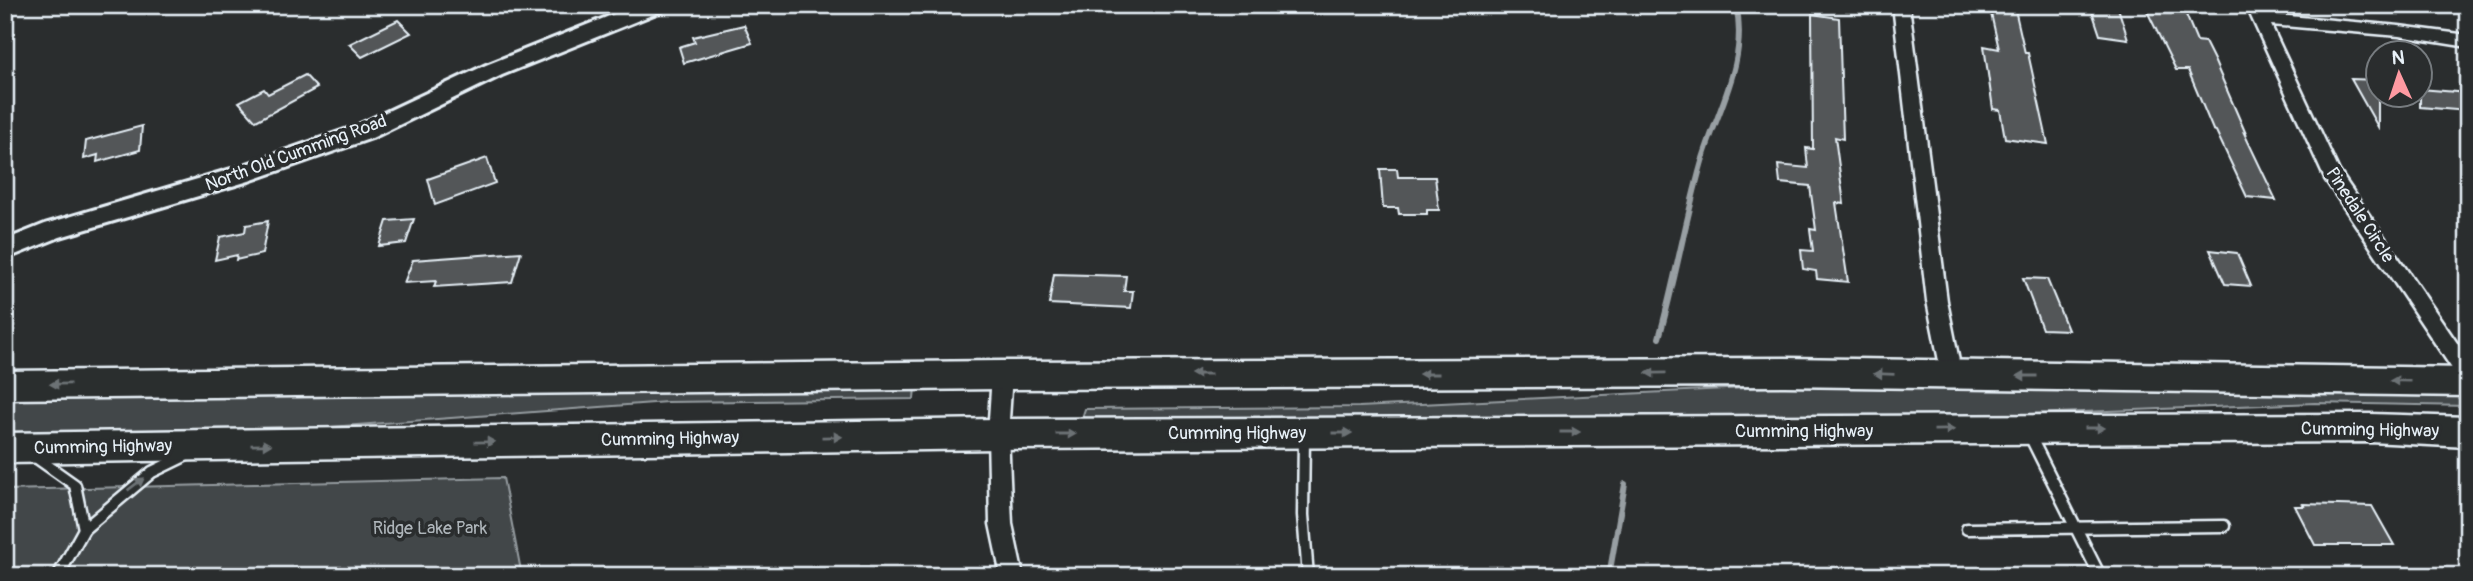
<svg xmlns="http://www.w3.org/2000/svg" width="2473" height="581" font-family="Pangolin,sans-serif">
	<rect width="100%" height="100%" fill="#2a2d2e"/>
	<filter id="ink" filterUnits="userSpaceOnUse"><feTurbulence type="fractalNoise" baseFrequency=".0143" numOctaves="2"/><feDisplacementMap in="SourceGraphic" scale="14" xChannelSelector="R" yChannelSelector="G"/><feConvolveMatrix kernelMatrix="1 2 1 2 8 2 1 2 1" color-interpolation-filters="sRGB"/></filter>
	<g filter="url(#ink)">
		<g fill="#424648" stroke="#959ca0" stroke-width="2">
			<path d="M1831,384L2468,392V406L2315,403L1845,421L1082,418L1085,409L1359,407Z"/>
			<path d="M915,387L914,399L667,402L249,433L5,440V399Z"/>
			<path d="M503,478L522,576H5V490Z"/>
		</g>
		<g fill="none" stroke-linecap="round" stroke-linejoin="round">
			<g stroke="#989fa3" stroke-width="6">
				<path d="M1659,338C1675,281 1685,222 1701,165C1716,111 1749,63 1736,5"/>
				<path d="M1609,576L1625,484"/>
			</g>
		</g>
		<g fill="#535759" stroke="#e8f1f8" stroke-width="2">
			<path d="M1989,5H2014L2025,53H2028L2048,144L2005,138L2000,110L1993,109L1984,46L1999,49Z"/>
			<path d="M2090,5L2118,8L2128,39L2100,35Z"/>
			<path d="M2144,5H2182L2197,41L2205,42L2214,60L2246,134L2244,133L2276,200L2247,197L2216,131L2213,130L2188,70H2176Z"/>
			<path d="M1812,14L1839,18L1843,139L1835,137L1844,204L1836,203L1848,282L1817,279L1816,271L1803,269L1801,250L1813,251L1810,229L1816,230L1810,186L1780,183L1778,165L1808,168L1806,148L1813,149Z"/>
			<path d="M398,20L411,33L362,57L349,44Z"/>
			<path d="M744,25L752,43L684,63L679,47L695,42L693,37Z"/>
			<path d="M305,75L317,88L256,121L239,102L264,89L268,94Z"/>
			<path d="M2351,79L2378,80V127Z"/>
			<path d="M2420,89L2468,93V111L2420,107Z"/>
			<path d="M142,126L140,150L97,162L98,155L84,159L86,141Z"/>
			<path d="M487,158L495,183L435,205L428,179Z"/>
			<path d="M1380,169H1397L1398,177H1435L1439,210H1427V214H1399L1398,208H1383Z"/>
			<path d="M414,219L406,243L379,246L387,221Z"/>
			<path d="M268,221L262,254L236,260L237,255L215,260L220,237L245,232L246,225Z"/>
			<path d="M2210,250L2237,253L2251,286L2225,284Z"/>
			<path d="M521,252L512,282L434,287L436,281L404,283L413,260Z"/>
			<path d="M1054,274L1126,276L1124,291H1133L1131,308L1049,304Z"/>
			<path d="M2023,278L2047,279L2068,330L2042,329Z"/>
			<path d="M2303,504L2372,506L2394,545H2315L2295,506H2304Z"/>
		</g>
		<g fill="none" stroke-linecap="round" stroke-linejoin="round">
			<defs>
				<g id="service">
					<path d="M2028,432L2100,576"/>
					<path d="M1304,437L1303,515L1308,576"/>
					<path d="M34,456L75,485L84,529"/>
					<path d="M1967,529L2224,526"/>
					<path d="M58,576L84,529L152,472L187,455"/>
				</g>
				<g id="minor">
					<path d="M1893,5H1909L1947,301L1962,376L1959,382L1952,384L1945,382L1942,376L1927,301Z"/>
					<path d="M2246,5H2262L2266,14L2399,26L2468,35V47L2399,36L2271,25L2339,171L2468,359V384L2461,382L2325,179Z"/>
					<path d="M1002,367L1009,369L1012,375L1008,434L1012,524L1023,576H1001L990,524L988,434L992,375L995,369Z"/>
				</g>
				<path id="tertiary" d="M637,5H667L664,10L502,75L372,138L249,181L60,237L5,259V240L45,224L235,168L356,126L486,65Z"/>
				<g id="trunk">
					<path d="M1785,358L2468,368V396L1785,386L1002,389L5,399V371L1002,361Z"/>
					<path d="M2370,414L2468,417V447L2370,442L998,449L5,463V433L998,419Z"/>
				</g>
			</defs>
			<use href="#service" stroke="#e8f1f8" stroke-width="15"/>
			<use href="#minor" stroke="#e8f1f8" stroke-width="5"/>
			<use href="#tertiary" stroke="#e8f1f8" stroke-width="6"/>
			<use href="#trunk" stroke="#e8f1f8" stroke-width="5"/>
			<use href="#service" stroke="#2a2d2e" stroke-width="10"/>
			<use href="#minor" fill="#2a2d2e" fill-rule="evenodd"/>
			<use href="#tertiary" fill="#2a2d2e" fill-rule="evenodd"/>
			<use href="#trunk" fill="#2a2d2e" fill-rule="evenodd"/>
		</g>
		<defs><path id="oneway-solid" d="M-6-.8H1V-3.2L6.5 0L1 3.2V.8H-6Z" transform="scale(1.75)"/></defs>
		<g fill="#6c7275">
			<use href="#oneway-solid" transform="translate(1656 373) rotate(179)"/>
			<use href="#oneway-solid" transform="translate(1201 374) rotate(180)"/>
			<use href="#oneway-solid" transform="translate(1429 374) rotate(180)"/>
			<use href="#oneway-solid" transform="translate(1884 374) rotate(-178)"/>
			<use href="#oneway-solid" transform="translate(2027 376) rotate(-180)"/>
			<use href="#oneway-solid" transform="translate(2400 381) rotate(-179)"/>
			<use href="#oneway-solid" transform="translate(60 384) rotate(179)"/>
			<use href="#oneway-solid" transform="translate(2095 428)"/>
			<use href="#oneway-solid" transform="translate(1944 430) rotate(-1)"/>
			<use href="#oneway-solid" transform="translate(1570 432)"/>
			<use href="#oneway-solid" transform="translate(1342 433)"/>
			<use href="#oneway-solid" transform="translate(1066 434)"/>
			<use href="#oneway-solid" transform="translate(832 437) rotate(-1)"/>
			<use href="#oneway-solid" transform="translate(485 442) rotate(-1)"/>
			<use href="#oneway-solid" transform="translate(261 445) rotate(-1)"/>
			<use href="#oneway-solid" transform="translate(136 484) rotate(-37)"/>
		</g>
	</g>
	<g text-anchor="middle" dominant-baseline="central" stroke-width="7" stroke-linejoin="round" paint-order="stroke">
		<g font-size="18" fill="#e8f1f8" stroke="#2a2d2e">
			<text transform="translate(296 153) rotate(-20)">North Old Cumming Road</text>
			<text transform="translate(2360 215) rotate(57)">Pinedale Circle</text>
			<text transform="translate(2370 430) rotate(1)">Cumming Highway</text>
			<text x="1804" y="431">Cumming Highway</text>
			<text x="1237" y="433">Cumming Highway</text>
			<text transform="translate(670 439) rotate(-1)">Cumming Highway</text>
			<text transform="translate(103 447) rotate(-1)">Cumming Highway</text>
		</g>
		<g font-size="18" fill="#aeb5ba" stroke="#2a2d2e">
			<text x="430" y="528">Ridge Lake Park</text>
		</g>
	</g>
	<rect width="2473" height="581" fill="none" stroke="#2a2d2e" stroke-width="28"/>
	<rect x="14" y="14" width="2445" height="553" fill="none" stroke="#e8f1f8" stroke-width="2.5" filter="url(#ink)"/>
	<g transform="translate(2399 74) rotate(357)"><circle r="33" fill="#2a2d2e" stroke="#767b7f" stroke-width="2"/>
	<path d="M0-5L12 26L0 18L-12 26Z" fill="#ff9aa2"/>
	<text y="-10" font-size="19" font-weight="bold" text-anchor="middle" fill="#e8f1f8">N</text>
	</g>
</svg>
